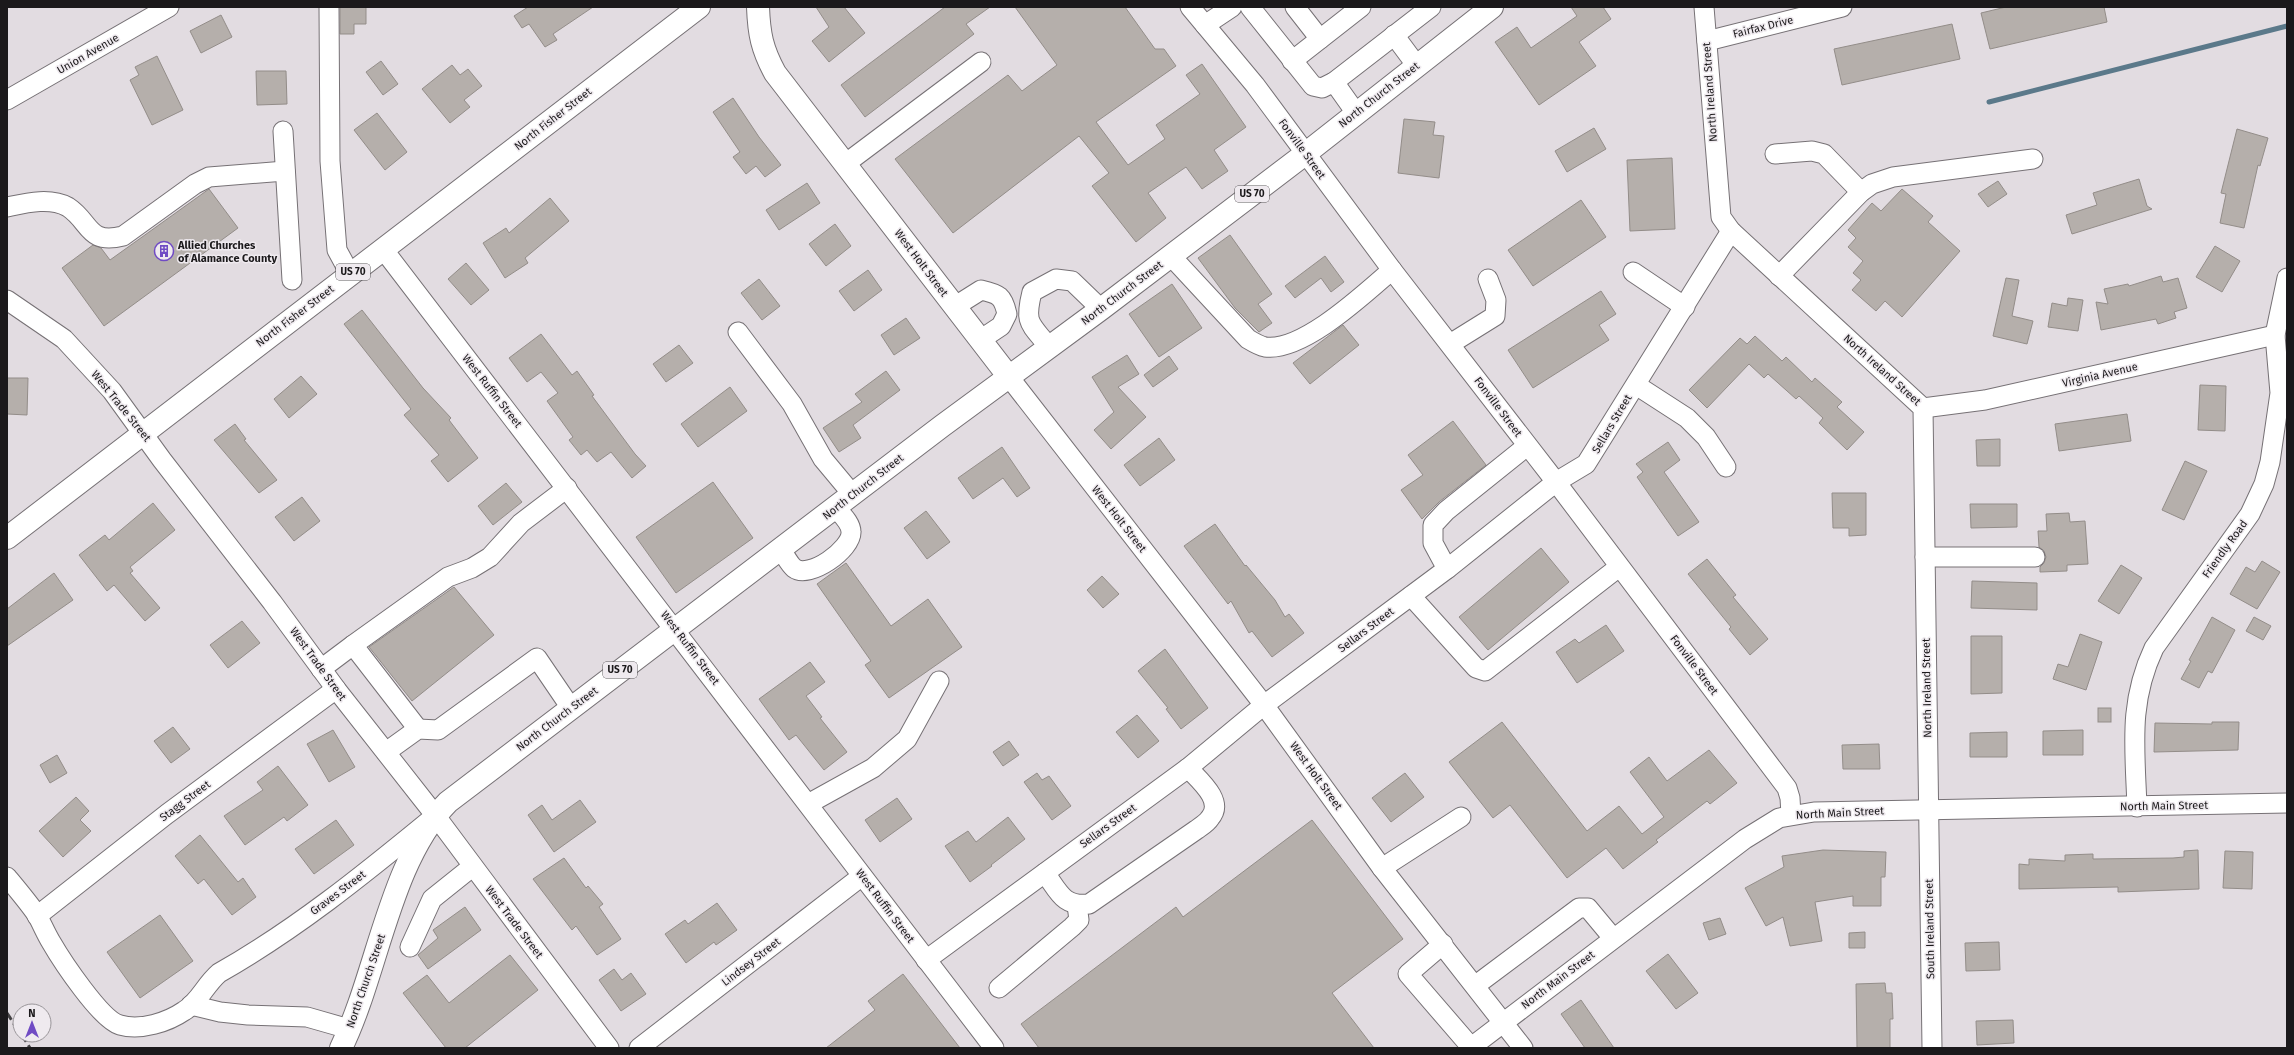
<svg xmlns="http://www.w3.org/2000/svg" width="2294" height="1055" font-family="'Fira Sans',sans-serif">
	<rect width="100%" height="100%" fill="#e2dce1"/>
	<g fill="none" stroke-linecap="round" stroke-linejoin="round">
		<path stroke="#5b798a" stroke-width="5" d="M1989,102L2287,26"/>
	</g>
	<g fill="#b5afab" stroke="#938d89">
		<path d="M340,7H366V24H354V34H340Z"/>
		<path d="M528,7H593L553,34L557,40L545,47L529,24L522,28L514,16Z"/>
		<path d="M816,7H844L865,33L829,62L812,41L829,27Z"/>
		<path d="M945,7H990L966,24L974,34L865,117L841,85Z"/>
		<path d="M1015,7H1125L1155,49H1164L1176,66L1096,122L1128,165L1165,139L1156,125L1200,94L1186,75L1202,64L1246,127L1214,150L1228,171L1202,189L1186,167L1148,193L1166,218L1136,242L1092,186L1109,173L1079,136L953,233L895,159L1008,75L1022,91L1057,65Z"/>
		<path d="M1571,7H1603L1611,19L1579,42L1596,66L1539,105L1495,42L1517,27L1531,48L1577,16Z"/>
		<path d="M2006,7H2104L2107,22L1990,49L1981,13Z"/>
		<path d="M221,15L232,37L201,53L190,31Z"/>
		<path d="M1952,24L1960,59L1842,85L1834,49Z"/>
		<path d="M157,56L183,110L152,125L130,80L139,75L135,67Z"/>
		<path d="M381,61L398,84L383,95L366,72Z"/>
		<path d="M452,65L460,75L468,69L482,86L464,100L470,107L450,123L422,89Z"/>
		<path d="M256,71H286L287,104L257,105Z"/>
		<path d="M733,98L759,137L781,165L765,177L756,166L746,174L733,157L740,152L713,112Z"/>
		<path d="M377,113L407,152L385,170L354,130Z"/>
		<path d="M1404,119L1435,122L1433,135L1444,136L1439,178L1398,173Z"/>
		<path d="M1594,128L1606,149L1567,172L1555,151Z"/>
		<path d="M2237,129L2268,138L2260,166L2258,165L2244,228L2220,223L2226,194L2221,193Z"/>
		<path d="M1672,158L1675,229L1630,231L1627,160Z"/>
		<path d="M2139,179L2147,206L2152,209L2072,234L2066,215L2097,205L2093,193Z"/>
		<path d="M1998,181L2007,194L1988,207L1978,194Z"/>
		<path d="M807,183L820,203L779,230L766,210Z"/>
		<path d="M209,189L238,228L104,326L62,268L93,245L101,248L110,260Z"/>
		<path d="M1902,189L1933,216L1928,222L1960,251L1902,317L1885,301L1876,311L1852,290L1861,280L1853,273L1863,261L1848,247L1856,238L1848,230L1872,203L1881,211Z"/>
		<path d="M550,198L569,221L525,258L528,263L505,278L483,243L506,228L509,233Z"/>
		<path d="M1581,200L1606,237L1533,286L1508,250Z"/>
		<path d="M835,224L851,246L826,266L809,244Z"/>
		<path d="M1230,235L1272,294L1258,304L1272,323L1259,332L1235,308L1198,258Z"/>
		<path d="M2215,246L2240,261L2222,292L2196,277Z"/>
		<path d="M1325,256L1344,282L1331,292L1321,278L1295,298L1285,286Z"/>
		<path d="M466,263L489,290L471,305L448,279Z"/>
		<path d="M868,270L882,290L854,311L839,291Z"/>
		<path d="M2161,276L2163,282L2178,278L2187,308L2174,312L2176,318L2158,324L2156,319L2101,330L2096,302L2108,304L2104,289L2128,284L2129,286Z"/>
		<path d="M2006,278L2019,280L2012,316L2033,321L2027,344L1993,336Z"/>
		<path d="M759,279L780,306L762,320L741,293Z"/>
		<path d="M1172,284L1202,328L1159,357L1129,314Z"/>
		<path d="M1601,291L1616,314L1599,325L1609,340L1533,388L1508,350Z"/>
		<path d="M2068,298L2083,300L2078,331L2048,327L2052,303L2067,306Z"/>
		<path d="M362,310L423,388L451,418L449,420L478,458L448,482L431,461L439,455L404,415L411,409L344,324Z"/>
		<path d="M906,318L920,338L894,355L881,335Z"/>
		<path d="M1343,325L1359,345L1310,384L1293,363Z"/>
		<path d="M541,334L572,375L577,371L594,395L592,396L635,454L646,466L632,478L611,452L597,462L587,450L581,455L569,440L573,437L547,401L558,393L541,372L527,382L509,358Z"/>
		<path d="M1755,336L1782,361L1786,357L1812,382L1815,378L1842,402L1837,407L1864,432L1847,450L1819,423L1823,418L1799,396L1796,399L1768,374L1764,378L1749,364L1707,408L1689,390L1740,338L1747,344Z"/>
		<path d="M679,345L693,363L666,382L653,364Z"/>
		<path d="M1127,355L1139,374L1118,387L1146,417L1111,449L1094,430L1114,412L1092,377Z"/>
		<path d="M1169,356L1178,369L1153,387L1144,375Z"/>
		<path d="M886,371L900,390L853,425L861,438L839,452L823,428L862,402L855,394Z"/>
		<path d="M301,376L317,394L289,418L274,399Z"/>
		<path d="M7,378H28L27,415L7,414Z"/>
		<path d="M2200,385L2226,386L2225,431L2198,430Z"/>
		<path d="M730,387L747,411L698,447L681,424Z"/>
		<path d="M2127,414L2131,441L2059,451L2055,424Z"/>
		<path d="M1453,421L1486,465L1439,502L1422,519L1401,490L1423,475L1408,455Z"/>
		<path d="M235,424L246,439L244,440L277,480L259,493L214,440Z"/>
		<path d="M1159,438L1175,460L1140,486L1124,465Z"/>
		<path d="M2000,439V466H1977L1976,440Z"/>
		<path d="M1668,442L1680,460L1664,472L1699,522L1678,536L1637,477L1643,472L1636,464Z"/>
		<path d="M1002,447L1030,488L1017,497L1003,478L973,499L958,478Z"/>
		<path d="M2185,461L2207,471L2184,520L2162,510Z"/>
		<path d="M713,482L753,538L676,593L636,537Z"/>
		<path d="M506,483L522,502L493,525L478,506Z"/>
		<path d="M1832,493H1866V535L1849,536V528H1833Z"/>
		<path d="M302,497L320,521L294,541L275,517Z"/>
		<path d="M153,503L175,530L130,567L133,571L130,573L160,608L145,621L114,585L107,591L79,555L105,535L109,540Z"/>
		<path d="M1970,504H2017V527L1971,528Z"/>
		<path d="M926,511L950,542L927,559L904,528Z"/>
		<path d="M2069,513L2070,522L2085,521L2088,564L2067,565V571L2040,572V567L2044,563L2046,557L2044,551L2039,547L2038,531H2047L2046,514Z"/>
		<path d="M1215,524L1245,566L1246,565L1275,600L1285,617L1289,614L1304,633L1272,657L1252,631L1249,633L1231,601L1228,604L1184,546Z"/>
		<path d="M1541,548L1569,582L1488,650L1459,617Z"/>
		<path d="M1707,559L1736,595L1733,597L1768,639L1750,655L1729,629L1731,627L1688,574Z"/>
		<path d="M2262,561L2280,572L2257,609L2230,594L2246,567L2255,572Z"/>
		<path d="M846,563L891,626L928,599L962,647L889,698L865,665L871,661L817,584Z"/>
		<path d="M2121,565L2142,578L2119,614L2098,601Z"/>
		<path d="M54,573L73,600L7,646V609Z"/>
		<path d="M1102,576L1119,594L1103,608L1087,590Z"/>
		<path d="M1972,581L2037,583V610L1971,608Z"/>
		<path d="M454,587L494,635L412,701L369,647Z"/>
		<path d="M2212,617L2235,630L2212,673L2208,671L2199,688L2181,679L2191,661L2189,660Z"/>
		<path d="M2254,617L2271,626L2263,640L2246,631Z"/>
		<path d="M242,621L260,643L228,668L210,645Z"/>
		<path d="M1606,625L1624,651L1577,683L1556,652L1575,639L1579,643Z"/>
		<path d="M2080,634L2102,642L2086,690L2053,679L2058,664L2068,667Z"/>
		<path d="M1971,636H2002V693L1971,694Z"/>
		<path d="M1165,649L1208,708L1181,729L1166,709L1168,708L1138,671Z"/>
		<path d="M810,662L825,682L806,696L822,717L820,718L847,752L824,770L796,735L789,740L759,699Z"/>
		<rect x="2098" y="708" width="13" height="14"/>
		<path d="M1137,715L1159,741L1138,758L1116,732Z"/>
		<path d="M1502,722L1587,831L1619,806L1642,834L1664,817L1630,772L1649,757L1667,781L1709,750L1737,783L1710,804L1707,801L1656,840L1658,842L1623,869L1606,848L1567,878L1510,805L1493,818L1449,762Z"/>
		<path d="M2212,722H2239L2238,750L2154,752L2155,723L2212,724Z"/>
		<path d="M173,727L190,749L171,763L154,741Z"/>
		<path d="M333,730L355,767L329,782L307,744Z"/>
		<path d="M2083,730V755H2043V731Z"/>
		<path d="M2007,732V757H1970V733Z"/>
		<path d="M1009,741L1019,755L1003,766L993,752Z"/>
		<path d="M1879,744L1880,769H1843L1842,745Z"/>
		<path d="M57,755L67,773L50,783L40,765Z"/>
		<path d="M278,766L308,805L287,821L284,817L245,845L224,816L263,790L257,782Z"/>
		<path d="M1037,773L1042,780L1049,776L1071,806L1052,820L1024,782Z"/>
		<path d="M1405,773L1424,797L1391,822L1372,798Z"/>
		<path d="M76,797L89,811L80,820L91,831L63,857L39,831Z"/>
		<path d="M897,798L912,819L880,842L865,820Z"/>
		<path d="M580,800L596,822L554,852L528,815L542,805L552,820Z"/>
		<path d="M1008,817L1025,839L991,865L992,866L970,882L945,846L968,831L976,842Z"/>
		<path d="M336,820L354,845L314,874L295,849Z"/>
		<path d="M1312,820L1403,939L1332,993L1374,1048H1039L1021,1024L1176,907L1183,917Z"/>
		<path d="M200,835L238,882L243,878L256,897L232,915L204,879L198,884L175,856Z"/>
		<path d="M1823,850L1886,852L1885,877H1881V906H1853V896L1815,902L1822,941L1790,946L1783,917L1766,926L1745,888L1784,867L1782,856Z"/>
		<path d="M2198,850L2199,889L2118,892V887L2019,889V864L2029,865V859L2065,861V855L2093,854V859L2173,858L2184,857V851Z"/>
		<path d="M2225,851L2253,852L2252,889L2223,888Z"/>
		<path d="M564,858L586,888L588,886L603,904L599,907L621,939L597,955L576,926L572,930L533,879Z"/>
		<path d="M717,903L737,930L716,945L714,942L686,963L665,934L685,920L688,924Z"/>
		<path d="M465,907L481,930L428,969L418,955L438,938L433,930Z"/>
		<path d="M160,915L193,961L140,998L107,952Z"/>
		<path d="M1720,918L1726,934L1709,940L1703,923Z"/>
		<path d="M1865,932V948H1849V933Z"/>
		<path d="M1999,942L2000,970L1966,971L1965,943Z"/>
		<path d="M1668,954L1698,993L1676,1009L1646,971Z"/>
		<path d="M510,955L538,990L465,1048H446L403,993L427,975L449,1003Z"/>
		<path d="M614,969L622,980L631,973L646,994L621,1011L599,980Z"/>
		<path d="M903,974L960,1048H826L875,1010L868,1001Z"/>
		<path d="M1885,983L1886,993H1892L1893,1019H1890V1048H1857L1856,984Z"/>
		<path d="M1581,1000L1614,1048H1585L1561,1014Z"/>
		<path d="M2013,1020L2014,1043L1977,1045L1976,1021Z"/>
	</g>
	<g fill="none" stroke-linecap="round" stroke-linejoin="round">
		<defs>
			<g id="minor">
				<path d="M329,7L330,161L337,250L350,274"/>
				<path d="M1190,7L1255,85L1392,270L1556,482L1787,788L1790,798L1791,815"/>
				<path d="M1250,7L1313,86L1322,88L1334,82L1431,7"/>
				<path d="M1295,7L1320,39"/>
				<path d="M1704,7L1721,217L1731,231L1923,408L1932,1048"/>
				<path d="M1205,25L1232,7"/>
				<path d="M1394,35L1417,66"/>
				<path d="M1707,41L1842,7"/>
				<path d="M1292,61L1361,7"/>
				<path d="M1334,82L1356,113"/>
				<path d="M7,100L169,7"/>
				<path d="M283,131L292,280"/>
				<path d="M1775,154L1812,151L1824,154L1861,192"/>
				<path d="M845,164L981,62"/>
				<path d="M7,207C26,203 50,197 68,207C91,222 87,245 123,236L195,184L209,177L285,171"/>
				<path d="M383,249L994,1048"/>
				<path d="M1171,256L1248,339C1253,342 1260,346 1265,347C1303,352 1364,294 1392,270"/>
				<path d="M1633,272L1685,307"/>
				<path d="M1779,276L1861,192L1872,184L1893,177L2033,159"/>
				<path d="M7,300L64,339L112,391L162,460L272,602L336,689L435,815L609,1048"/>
				<path d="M954,307L981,290C999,294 1003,296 1007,314L1001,326L980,340"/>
				<path d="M738,332L792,404L823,459L853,495"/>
				<path d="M1450,344L1495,316L1496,300L1488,279"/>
				<path d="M1049,347C1030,323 1024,324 1032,292L1056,279L1072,281L1101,309"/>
				<path d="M1009,377L1264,705L1382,868L1523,1048"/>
				<path d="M1636,385L1687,418L1706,437L1726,467"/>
				<path d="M1923,408L1985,400L2275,335"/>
				<path d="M781,550C785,555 789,564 794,568C809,580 852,549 851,532C851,523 842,515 836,508"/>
				<path d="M1925,557H2035"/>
				<path d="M1447,569L1433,543V525L1446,511L1527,446"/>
				<path d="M1411,596L1476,668L1485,671L1619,567"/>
				<path d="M353,645L448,577L472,568L490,557L521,523L567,488"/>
				<path d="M321,669L353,645L418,729"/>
				<path d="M386,752L418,729L438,730L537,658L571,708"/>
				<path d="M808,804L873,768L907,739L939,681"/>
				<path d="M2137,807C2135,748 2128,703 2154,648L2250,514L2264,484L2270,462L2280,393L2275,335L2287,278"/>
				<path d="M1382,868L1461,817"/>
				<path d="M1045,873C1059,892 1063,907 1089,904L1196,830C1200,827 1207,823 1210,818C1225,801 1199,780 1188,768"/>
				<path d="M7,877C17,889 28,902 37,915C42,924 46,934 51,942C62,961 101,1020 120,1025C141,1031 168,1022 184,1011C199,1002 205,985 219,973C295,930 363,875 430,820"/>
				<path d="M37,916L167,814L336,689"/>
				<path d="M1443,944L1408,974L1471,1047"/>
				<path d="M410,947L432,899L472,867"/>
				<path d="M926,960L1188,768L1264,705L1447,569L1556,482L1586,464L1731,231"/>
				<path d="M1476,985L1579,908H1588L1613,938"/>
				<path d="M999,988L1072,927L1079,920L1077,905"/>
				<path d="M191,1005L220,1012L248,1015L307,1017L349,1029"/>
				<path d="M639,1048L862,876"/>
				<path d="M1470,1048L1745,839L1779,818L1814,812L2287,803"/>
			</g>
			<g id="major">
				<path d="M758,7C759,34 762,49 775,73L1009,377"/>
				<path d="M7,538L699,7"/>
				<path d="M341,1048C378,973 389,862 448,802L942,426L1101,309L1305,154L1492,7"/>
			</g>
		</defs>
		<use href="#minor" stroke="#767175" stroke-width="21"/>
		<use href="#major" stroke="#767175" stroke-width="24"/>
		<use href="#minor" stroke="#fff" stroke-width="19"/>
		<use href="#major" stroke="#fff" stroke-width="22"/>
		<g stroke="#444244" stroke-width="3" stroke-dasharray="8 4" stroke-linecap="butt">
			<path d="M7,1013L20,1033"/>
			<path d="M22,1035L30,1048"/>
		</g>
	</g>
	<defs>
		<symbol id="building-ring" viewBox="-11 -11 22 22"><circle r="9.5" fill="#efeaef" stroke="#704bc4" stroke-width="1.5"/><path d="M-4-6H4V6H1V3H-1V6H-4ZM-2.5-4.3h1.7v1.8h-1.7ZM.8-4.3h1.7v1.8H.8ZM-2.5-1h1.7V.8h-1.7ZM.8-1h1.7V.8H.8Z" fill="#704bc4"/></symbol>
	</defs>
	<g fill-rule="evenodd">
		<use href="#building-ring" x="153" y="240" width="22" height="22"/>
	</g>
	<g text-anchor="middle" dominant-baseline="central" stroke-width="3" stroke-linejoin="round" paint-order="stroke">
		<g fill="#efeaef" stroke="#5b585b" stroke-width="1">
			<rect x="1235" y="186" width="34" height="16" rx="3"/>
			<rect x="336" y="264" width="34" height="16" rx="3"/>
			<rect x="603" y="662" width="34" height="16" rx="3"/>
		</g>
		<g font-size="10" font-weight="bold" fill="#1b191b">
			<text x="1252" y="194">US 70</text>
			<text x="353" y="272">US 70</text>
			<text x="620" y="670">US 70</text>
		</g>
		<g font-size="11" fill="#1b191b" stroke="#efeaef">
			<text transform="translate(1763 27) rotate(-14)">Fairfax Drive</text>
			<text transform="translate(88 54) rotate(-30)">Union Avenue</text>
			<text transform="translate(1710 92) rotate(-94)">North Ireland Street</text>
			<text transform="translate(1379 95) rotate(-38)">North Church Street</text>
			<text transform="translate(553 119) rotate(-38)">North Fisher Street</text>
			<text transform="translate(1302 149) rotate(54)">Fonville Street</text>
			<text transform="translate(921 263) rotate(53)">West Holt Street</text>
			<text transform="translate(1122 293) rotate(-37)">North Church Street</text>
			<text transform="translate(295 316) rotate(-37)">North Fisher Street</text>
			<text transform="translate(1882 370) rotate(42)">North Ireland Street</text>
			<text transform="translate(2100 375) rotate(-13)">Virginia Avenue</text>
			<text transform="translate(492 391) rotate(52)">West Ruffin Street</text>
			<text transform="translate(121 406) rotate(51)">West Trade Street</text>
			<text transform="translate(1498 407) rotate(53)">Fonville Street</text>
			<text transform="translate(1612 424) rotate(-59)">Sellars Street</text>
			<text transform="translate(863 487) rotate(-38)">North Church Street</text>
			<text transform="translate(1119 519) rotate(52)">West Holt Street</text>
			<text transform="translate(2225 549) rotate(-54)">Friendly Road</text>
			<text transform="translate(1366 630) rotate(-37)">Sellars Street</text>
			<text transform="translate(690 648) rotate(53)">West Ruffin Street</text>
			<text transform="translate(318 664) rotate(54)">West Trade Street</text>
			<text transform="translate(1694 665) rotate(53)">Fonville Street</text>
			<text transform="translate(1927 688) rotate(-91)">North Ireland Street</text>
			<text transform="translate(557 719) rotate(-37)">North Church Street</text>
			<text transform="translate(1316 776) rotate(54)">West Holt Street</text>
			<text transform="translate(185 801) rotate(-37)">Stagg Street</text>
			<text transform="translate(2164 806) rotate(-1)">North Main Street</text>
			<text transform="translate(1840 813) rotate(-3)">North Main Street</text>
			<text transform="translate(1108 826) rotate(-36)">Sellars Street</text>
			<text transform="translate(338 893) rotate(-37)">Graves Street</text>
			<text transform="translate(885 906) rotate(53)">West Ruffin Street</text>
			<text transform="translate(514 922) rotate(53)">West Trade Street</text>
			<text transform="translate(1930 929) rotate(-91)">South Ireland Street</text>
			<text transform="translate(751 962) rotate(-38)">Lindsey Street</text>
			<text transform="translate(1558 980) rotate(-37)">North Main Street</text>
			<text transform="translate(366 981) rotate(-71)">North Church Street</text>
		</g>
		<g font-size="11" font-weight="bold" fill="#1b191b" stroke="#efeaef" text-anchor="start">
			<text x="178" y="245">Allied Churches<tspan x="178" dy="13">of Alamance County</tspan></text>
		</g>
	</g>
	<rect width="2294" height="1055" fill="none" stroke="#1b191b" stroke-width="16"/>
	<g transform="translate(32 1023)"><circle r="19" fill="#efeaef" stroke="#9a969a"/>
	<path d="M0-3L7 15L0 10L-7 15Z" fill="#704bc4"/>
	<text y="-6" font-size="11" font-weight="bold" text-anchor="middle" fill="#1b191b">N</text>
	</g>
</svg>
